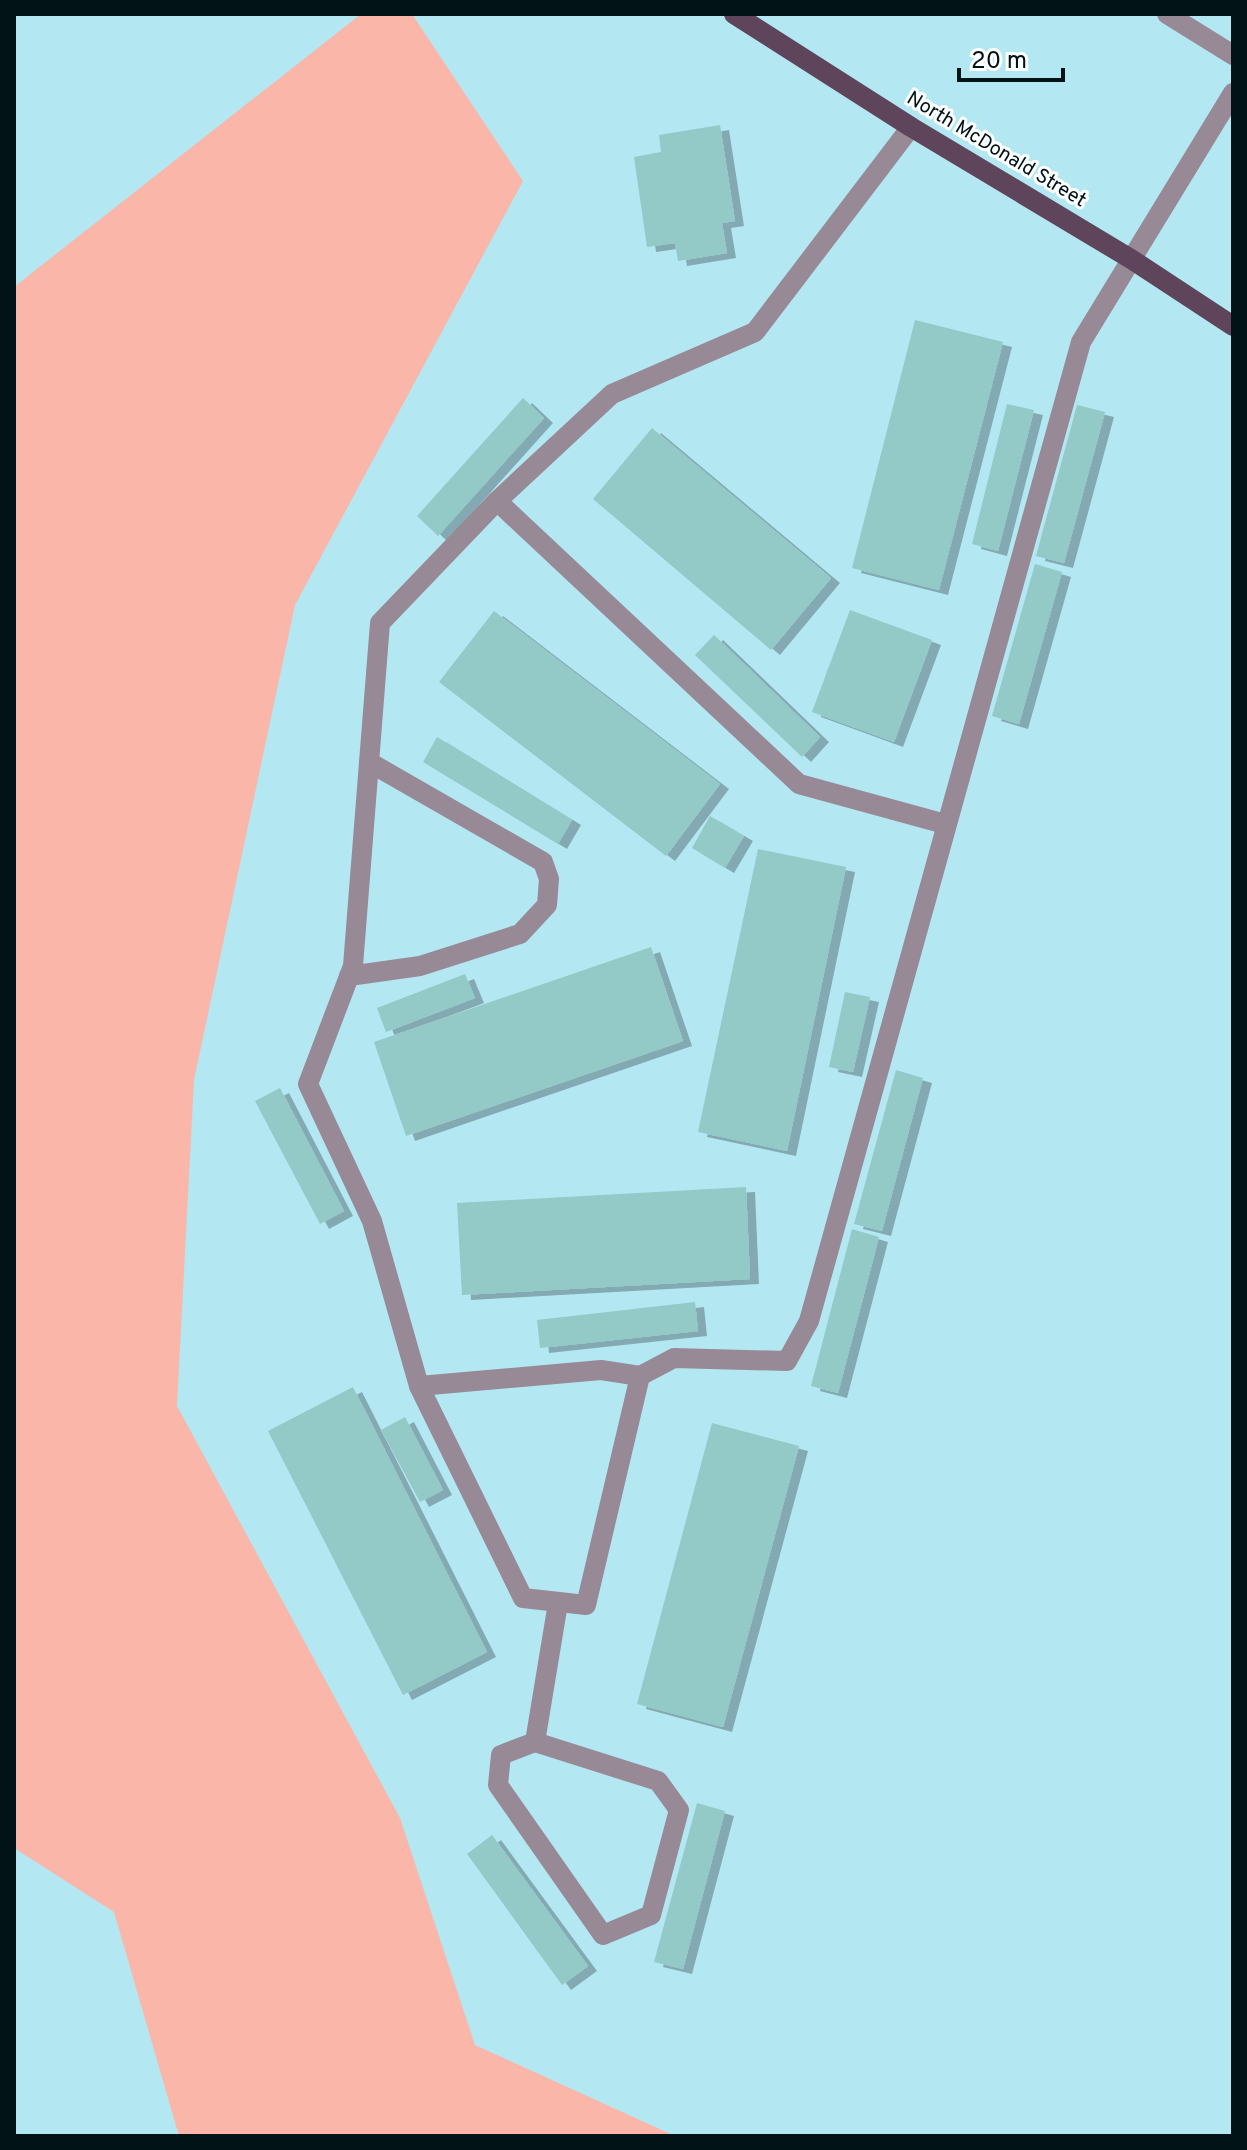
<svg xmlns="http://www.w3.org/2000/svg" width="1247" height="2150" font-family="Overpass,sans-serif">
	<defs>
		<filter id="shadow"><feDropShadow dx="9" dy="5" stdDeviation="0" flood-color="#0004"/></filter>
	</defs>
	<rect width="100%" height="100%" fill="#b3e8f3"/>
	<path fill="#f9b6a9" d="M361,14H412L523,181L295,605L194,1080L177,1406L400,1818L475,2045L675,2136H179L114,1912L14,1848V287Z"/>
	<g fill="#93c9c6" filter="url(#shadow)">
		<path d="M720,125L735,221L722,223L727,253L678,261L675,243L647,247L634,157L661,152L659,135Z"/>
		<path d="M915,320L1003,342L939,590L852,568Z"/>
		<path d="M523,398L544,418L438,536L417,516Z"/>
		<path d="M1007,404L1034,410L998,551L972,544Z"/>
		<path d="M1077,405L1105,412L1064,563L1036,556Z"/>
		<path d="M652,428L831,578L771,650L593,499Z"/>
		<path d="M1035,564L1062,572L1019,724L992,716Z"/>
		<path d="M850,610L932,640L894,742L812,712Z"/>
		<path d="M494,611L720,784L666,856L439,682Z"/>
		<path d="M714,635L820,737L802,757L695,655Z"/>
		<path d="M437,737L572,820L558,844L423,762Z"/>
		<path d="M710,816L744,836L725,868L692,848Z"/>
		<path d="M758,849L846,867L787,1151L698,1132Z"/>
		<path d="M651,947L683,1041L406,1136L374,1042Z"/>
		<path d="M465,974L475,998L386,1032L377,1008Z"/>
		<path d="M845,992L870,997L853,1072L829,1067Z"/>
		<path d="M896,1070L923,1078L882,1231L854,1224Z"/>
		<path d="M280,1088L344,1211L320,1224L255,1101Z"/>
		<path d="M746,1187L750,1279L462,1295L457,1203Z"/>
		<path d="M852,1229L879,1237L838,1393L811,1386Z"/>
		<path d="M695,1302L698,1331L540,1348L537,1320Z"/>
		<path d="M353,1387L487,1652L403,1695L268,1431Z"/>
		<path d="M405,1417L443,1490L420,1502L381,1430Z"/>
		<path d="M712,1423L799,1446L723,1727L637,1704Z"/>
		<path d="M697,1803L725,1811L683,1969L654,1962Z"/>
		<path d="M492,1835L588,1966L562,1985L467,1854Z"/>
	</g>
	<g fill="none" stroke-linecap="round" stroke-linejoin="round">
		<g stroke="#988996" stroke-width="20">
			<path d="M1167,14L1233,55"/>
			<path d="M911,127L755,332L612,394L497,501L380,623L353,966L308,1084L372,1221L419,1386L523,1598L586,1605L640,1376L674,1358L787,1361L809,1321L1081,342L1233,93"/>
			<path d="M497,501L799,784L945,824"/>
			<path d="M349,976L420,966L520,934L547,905L549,879L543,862L369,762"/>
			<path d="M419,1386L601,1370L640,1376"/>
			<path d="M535,1742L501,1755L498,1785L603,1935L651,1915L679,1810L658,1781L535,1742L558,1603"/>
		</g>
		<path stroke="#5f455b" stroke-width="20" d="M734,14L911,127L1131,259L1233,326"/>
	</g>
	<g text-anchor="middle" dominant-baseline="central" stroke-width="6" stroke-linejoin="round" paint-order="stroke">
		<g font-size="20" fill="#011317" stroke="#fefefe">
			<text transform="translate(996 150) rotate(31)">North McDonald Street</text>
		</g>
	</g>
	<rect width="1247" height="2150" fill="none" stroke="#011317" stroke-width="32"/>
	<path d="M959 68v12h104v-12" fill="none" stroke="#011317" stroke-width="4"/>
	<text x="971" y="68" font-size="24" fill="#011317" stroke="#fefefe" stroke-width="6" paint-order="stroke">20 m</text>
</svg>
